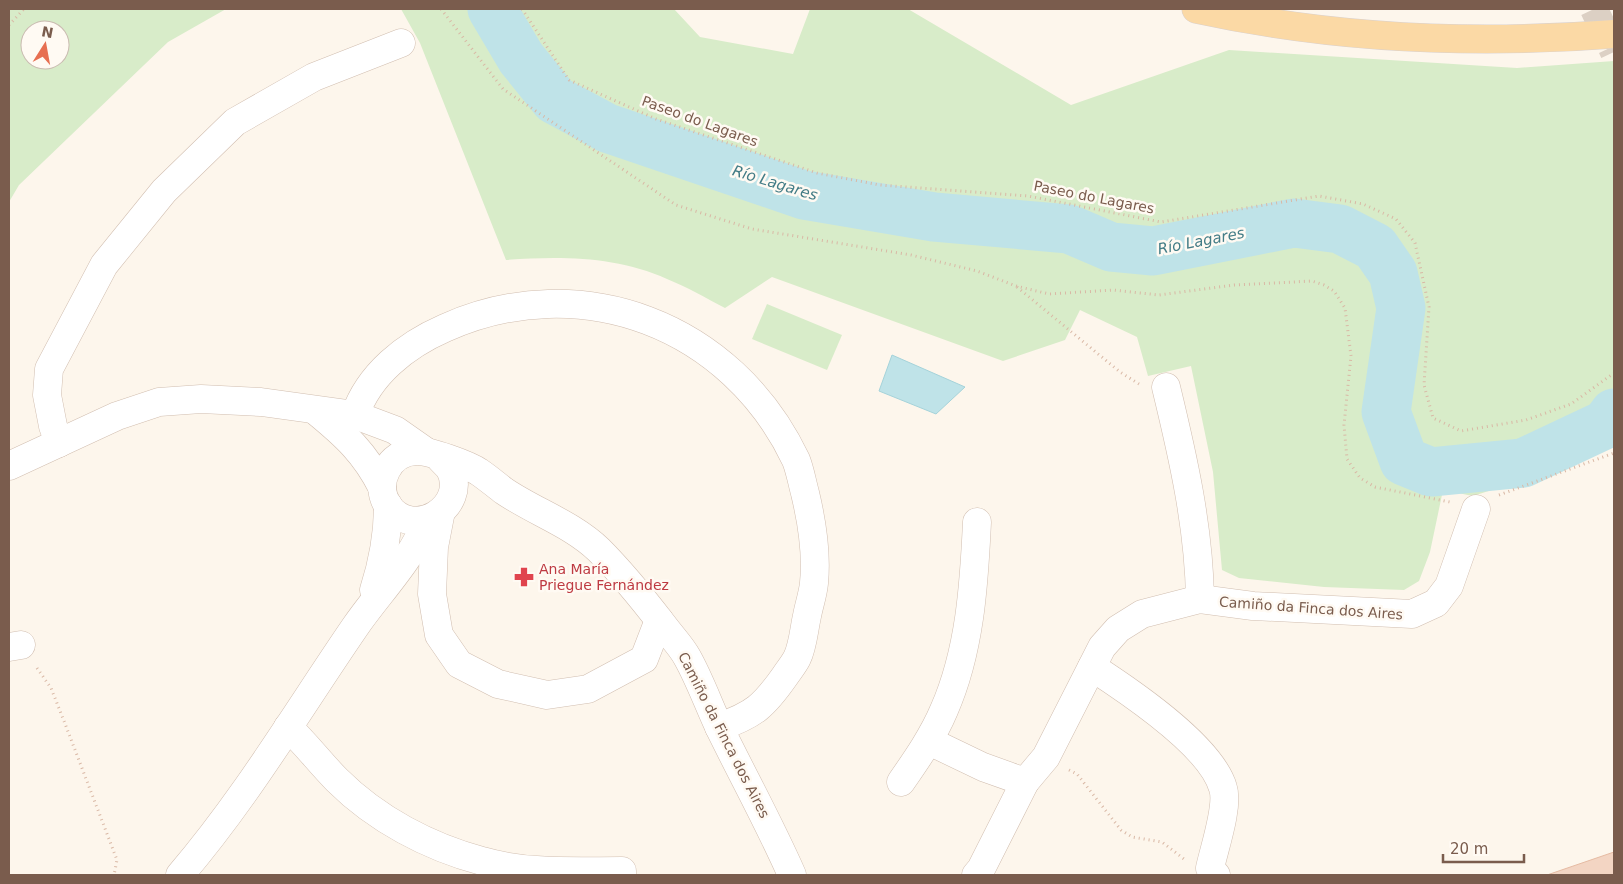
<svg xmlns="http://www.w3.org/2000/svg" width="1623" height="884" font-family="'DejaVu Sans',sans-serif">
	<rect width="100%" height="100%" fill="#fdf6ec"/>
	<g fill="#d8ecc9" fill-rule="evenodd">
		<path d="M9,9H226L168,42L19,185L9,202ZM30,30H60V60H30Z"/>
		<path d="M401,9H674L700,37L793,54L810,9H908L1071,105L1229,50L1517,68L1614,61V446L1560,468L1473,496L1443,490L1430,552L1419,581L1404,590L1324,587L1239,578L1222,570L1213,472L1191,366L1148,376L1137,337L1080,310L1065,340L1003,361L772,277L725,308C706,298 687,287 667,279C617,256 559,256 506,260L420,43Z"/>
		<path d="M767,304L842,335L827,370L752,339Z"/>
	</g>
	<path fill="#bfe3e8" stroke="#a5d3da" d="M892,355L965,387L936,414L879,391Z"/>
	<g fill="none" stroke-linecap="round" stroke-linejoin="round">
		<path stroke="#bfe3e8" stroke-width="49" d="M492,9L521,58L555,100L607,128L804,195L934,217L1069,229L1111,247L1153,251L1294,223L1340,229L1375,247L1393,273L1401,308L1386,412L1404,461L1431,472L1523,463L1606,424L1614,413"/>
	</g>
	<path fill="#f3d5c3" stroke="#e6bba3" d="M1614,852V875H1547Z"/>
	<g fill="none" stroke-linecap="round" stroke-linejoin="round">
		<path stroke="#dcd0c4" stroke-width="28" stroke-dasharray="28 14" stroke-linecap="butt" d="M1594,9L1614,52"/>
		<defs>
			<g id="minor">
				<path d="M1166,387C1183,457 1199,527 1200,599"/>
				<path d="M317,412C345,435 365,453 382,487"/>
				<path d="M355,415C369,374 406,345 445,328C581,267 732,325 796,460C800,470 802,482 805,493C812,522 817,553 814,583C813,594 809,605 807,616C804,629 803,646 797,658C794,664 789,670 785,676C764,706 754,715 719,727"/>
				<path d="M59,443L53,426L47,395L49,369L104,265L164,191L235,122L314,77L401,43"/>
				<path d="M439,457C442,461 447,465 450,469C469,507 413,541 388,506C373,483 389,452 416,451C428,450 469,465 479,472C488,478 496,485 504,491C535,512 572,524 599,550C622,573 643,599 663,625C671,636 681,646 687,657C700,680 709,706 720,729C744,778 770,825 792,875"/>
				<path d="M9,466L117,416L159,402L201,399L261,402L355,415L395,430L425,451"/>
				<path d="M440,516L434,547L432,594L439,635L459,664L498,684L547,695L588,689L644,659L659,620"/>
				<path d="M374,590C383,562 388,535 388,505"/>
				<path d="M9,647L21,645"/>
				<path d="M1092,667C1129,691 1211,746 1223,788C1229,806 1214,849 1210,868L1216,875"/>
				<path d="M288,727C306,744 320,763 337,780C376,819 429,847 482,861C526,874 576,871 622,871V875"/>
				<path d="M929,741L983,767L1025,782"/>
				<path d="M901,782C917,759 933,736 944,710C970,651 974,585 977,522"/>
				<path d="M180,875C246,798 298,710 355,627C379,592 412,560 427,520"/>
				<path d="M976,875L981,869L1025,782L1046,757L1102,647L1118,629L1142,614L1200,599L1253,606L1412,614L1436,603L1449,586L1476,509"/>
			</g>
			<path id="primary" d="M1196,9C1334,39 1473,45 1614,34"/>
		</defs>
		<use href="#minor" stroke="#d1beb0" stroke-width="29"/>
		<use href="#primary" stroke="#dad1cd" stroke-width="29"/>
		<g stroke="#d9b8a5" stroke-width="3" stroke-dasharray="1 4" stroke-linecap="butt">
			<path d="M441,9L503,89L676,205L752,229L911,255L977,271L1016,286L1049,294L1113,290L1159,295L1234,285L1312,281L1324,285L1334,291L1345,308L1351,356L1344,425L1347,459L1360,478L1375,487L1450,502"/>
			<path d="M522,9L569,80L656,119L817,173L880,185L1028,196L1161,222L1319,196L1363,204L1396,219L1415,243L1429,307L1424,385L1433,418L1461,431L1526,420L1571,404L1614,373"/>
			<path d="M9,25L24,9"/>
			<path d="M1017,287L1120,372L1139,384"/>
			<path d="M1499,495L1614,453"/>
			<path d="M37,668L51,688L64,721L117,860L114,875"/>
			<path d="M1069,770L1077,774L1121,830L1132,837L1162,842L1184,859"/>
		</g>
		<use href="#minor" stroke="#fff" stroke-width="28"/>
		<use href="#primary" stroke="#fbd9a5" stroke-width="28"/>
	</g>
	<defs>
		<symbol id="pharmacy-bare" viewBox="-9 -9 18 18"><path d="M-2-6h4v4h4v4h-4v4h-4v-4h-4v-4h4Z" fill="#e0444e" stroke="#fffaf3" stroke-width="2.5" paint-order="stroke"/></symbol>
	</defs>
	<g fill-rule="evenodd">
		<use href="#pharmacy-bare" x="510" y="563" width="28" height="28"/>
	</g>
	<g text-anchor="middle" dominant-baseline="central" stroke-width="5" stroke-linejoin="round" paint-order="stroke">
		<g font-size="14" fill="#7a5c4d" stroke="#fffaf3">
			<text transform="translate(700 121) rotate(20)">Paseo do Lagares</text>
			<text transform="translate(1094 197) rotate(11)">Paseo do Lagares</text>
			<text transform="translate(1311 608) rotate(4)">Camiño da Finca dos Aires</text>
			<text transform="translate(724 735) rotate(63)">Camiño da Finca dos Aires</text>
		</g>
		<g font-size="14" fill="#be3a42" stroke="#fffaf3" text-anchor="start">
			<text x="539" y="569">Ana María<tspan x="539" dy="16">Priegue Fernández</tspan></text>
		</g>
		<g font-size="15" font-style="italic" fill="#437c86" stroke="#fffaf3">
			<text transform="translate(775 183) rotate(17)">Río Lagares</text>
			<text transform="translate(1201 241) rotate(-11)">Río Lagares</text>
		</g>
	</g>
	<rect width="1623" height="884" fill="none" stroke="#7a5c4d" stroke-width="20"/>
	<g transform="translate(45 45) rotate(11)"><circle r="24" fill="#fffaf3" stroke="#cabbb1"/>
	<path d="M0-4L9 19L0 12L-9 19Z" fill="#e76f51"/>
	<text y="-8" font-size="14" font-weight="bold" text-anchor="middle" fill="#7a5c4d">N</text>
	</g>
	<path d="M1443 854v8h81v-8" fill="none" stroke="#7a5c4d" stroke-width="2.5"/>
	<text x="1450" y="854" font-size="15" fill="#7a5c4d" stroke="#fffaf3" stroke-width="4" paint-order="stroke">20 m</text>
</svg>
